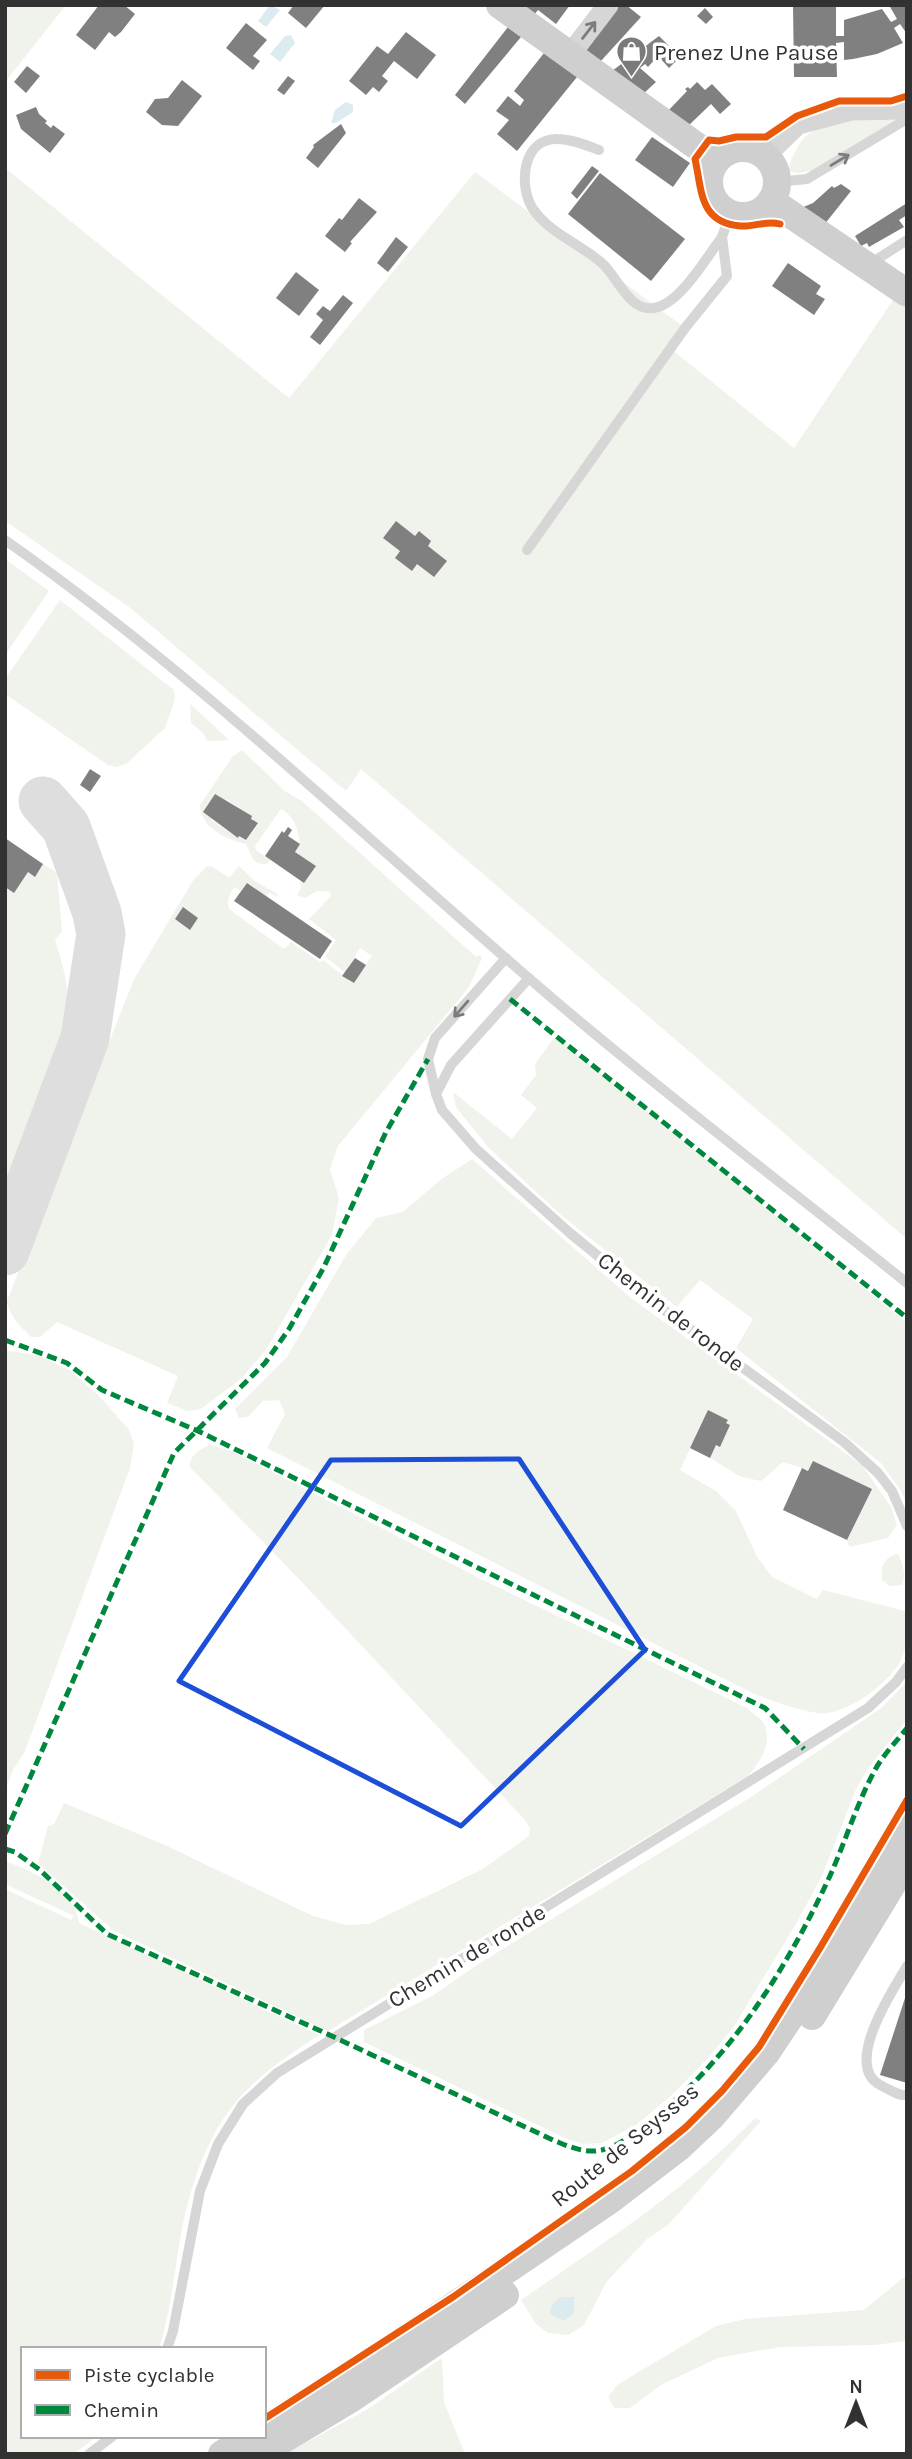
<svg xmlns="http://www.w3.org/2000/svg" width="912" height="2459" font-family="Karla,sans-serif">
	<rect width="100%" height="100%" fill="#fff"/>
	<g fill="#f0f3ec" fill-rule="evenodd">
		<path d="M5,5H66L5,82Z"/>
		<path d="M845,120H895V122L816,170L797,173L789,171C789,164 791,160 794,154C806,128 820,128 845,120Z"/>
		<path d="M5,168L289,398L475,172L685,328L671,349L794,448L893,300L907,309V1239L361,769L346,791L129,607L5,521Z"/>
		<path d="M5,559L49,591L5,655Z"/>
		<path d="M60,600L174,690L175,699L165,728L126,764L117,767L108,765L5,694V679Z"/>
		<path d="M190,704L229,740L208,741L202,732L191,723Z"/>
		<path d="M242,750L286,792L302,801L476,957L479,955L482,958L469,987L338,1146L330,1169L339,1198L332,1235L266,1350L241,1379L201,1409L187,1411L167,1403L178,1376L57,1322L40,1337H31C21,1327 9,1316 7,1301L134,979L194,879L207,866L213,867L229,878L239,866L256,882L276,893L278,897L269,893L267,896L247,883L241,891L234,887C230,895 226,901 229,909L284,949L291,942L320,962L323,960L353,983L372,956L360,948L345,972L325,957L336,940L309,919L331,896L330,892L317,891L305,898L297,895L301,888L300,880L304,883L316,866L295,852L300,844C298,829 295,817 281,809L255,846L256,850L270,860L267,864C251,865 252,855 246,844C225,839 201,828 200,805L233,756ZM226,799L252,816L251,819L258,824L246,840L239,836L237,837L211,820Z"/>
		<path d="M43,864L57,873L62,931L55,940C65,972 70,989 67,1023L5,1190V887L14,892L28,872L35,876Z"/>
		<path d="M554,1038H557L907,1323V1504L901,1491L882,1464L736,1348L753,1319L700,1280L677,1307L562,1216L489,1148L456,1107L453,1092L512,1139L537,1108L521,1095L536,1075L535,1064Z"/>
		<path d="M472,1159L631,1298L862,1465L891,1507L897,1525L888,1538L849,1547L847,1540L871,1490L783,1462L761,1481L741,1477L710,1458L716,1445L720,1446L730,1425L726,1423L728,1420L708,1411L680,1470L716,1491L736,1511L757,1557L772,1577L817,1599L823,1590L905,1611L907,1614C907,1630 908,1647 900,1662C887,1684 852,1710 827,1713C809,1715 771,1700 754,1694L267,1448L285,1414L279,1400L263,1401L248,1417L239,1418L235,1409L287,1357L346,1255L376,1218L403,1212L440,1180Z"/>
		<path d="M5,1350L40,1356L71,1371L101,1398L129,1430L134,1444L130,1468L25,1751L13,1770L5,1791Z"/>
		<path d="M210,1445L231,1451L481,1579L747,1708C752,1713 761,1718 764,1724C773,1743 760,1762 748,1776L328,2031L114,1931L38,1863L48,1826L54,1824L64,1803L165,1845L313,1916L346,1925L369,1924L483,1869L529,1836L530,1828L524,1819L300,1580L190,1467C190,1454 199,1450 210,1445Z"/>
		<path d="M898,1553C902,1564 907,1574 902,1585L890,1586L882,1580V1566L887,1559Z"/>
		<path d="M907,1682V1719L867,1770L856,1789L822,1876L797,1922L733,2028L707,2059L672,2095L636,2125L602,2143L583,2144L567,2139L364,2042V2030L432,1996L480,1963L748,1799L880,1709Z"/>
		<path d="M5,1861C32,1871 76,1890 79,1923L319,2035C294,2052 268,2068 247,2090C209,2127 191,2182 181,2234C174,2273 171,2311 159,2349H23V2436H97L74,2454H5V1889L71,1920L74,1916L5,1884Z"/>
		<path d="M755,2118L761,2121L668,2225L647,2239L607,2281L584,2325L568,2335L548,2333L536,2324L521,2300C602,2244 686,2190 755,2118Z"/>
		<path d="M903,2278H907V2341L875,2345L780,2347L718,2358L661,2385L630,2408H614L608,2397L617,2385L716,2326L745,2319L864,2310Z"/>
		<path d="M442,2358L444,2402L465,2454H285L368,2409Z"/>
	</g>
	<g fill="#dcebf0">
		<path d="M270,5L280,10L266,27L258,21Z"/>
		<path d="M291,35L295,43L280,62L270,54L285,36Z"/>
		<path d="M346,102L353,105V112L336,123H331L335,110Z"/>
		<path d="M561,2297H574V2313L564,2321L550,2314L552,2304Z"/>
	</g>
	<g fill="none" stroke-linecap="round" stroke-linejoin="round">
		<path stroke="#dedede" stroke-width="49" d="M5,1251L85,1038L101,934L97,913L66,827L43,801"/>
	</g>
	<g fill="#808080">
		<path d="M99,5H124L135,14L121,32L115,37L109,32L95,50L76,35Z"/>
		<path d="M294,5H325L306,28L288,13Z"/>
		<path d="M526,5H570L556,24L538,10L534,15L524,8Z"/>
		<path d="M616,5H626L641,17L600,62L583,50Z"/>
		<path d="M793,5H836V36H844V20L882,9L891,22L897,19L889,5H907V34L900,24L894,28L903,43L877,54L853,59L844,60V42L836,43L837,77H794Z"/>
		<path d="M705,8L713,17L706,24L697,16Z"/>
		<path d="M246,23L267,40L253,56L260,61L253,70L226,48Z"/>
		<path d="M508,27L521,37L465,104L455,95Z"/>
		<path d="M406,32L436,55L417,79L394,61L382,76L388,81L379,92L373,87L366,95L349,81L377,46L388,54Z"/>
		<path d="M659,36L680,57L669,68L658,56L648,67L645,64L640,68L656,82L643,94L612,71Z"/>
		<path d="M544,53L577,77L517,151L497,134L509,120L496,111L508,96L520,106L524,100L514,91Z"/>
		<path d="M27,66L40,76L26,93L14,82Z"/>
		<path d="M288,76L295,81L284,95L277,90Z"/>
		<path d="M182,80L202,96L178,126L162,125L146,112L155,99L168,98Z"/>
		<path d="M697,82L705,90L712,84L731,104L720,114L711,104L687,127L667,112L687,91L685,89L688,87L690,89Z"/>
		<path d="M36,107L39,114L47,121L45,123L51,128L53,125L65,134L50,153L21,129L16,115Z"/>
		<path d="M341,124L346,133L318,168L306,158L314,147L313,145Z"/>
		<path d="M652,137L690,163L673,187L635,160Z"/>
		<path d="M592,166L599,171L577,199L571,193Z"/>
		<path d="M600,173L685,239L651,281L568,214Z"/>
		<path d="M841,184L851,191L824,225L801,208L813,203L832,186L834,188Z"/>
		<path d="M359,198L377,212L350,242L352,243L345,252L325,236L339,218L342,220Z"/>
		<path d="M907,203V215L899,220L904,227L869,247L867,243L861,246L855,236Z"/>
		<path d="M396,237L408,247L388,272L377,263Z"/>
		<path d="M788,263L821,286L816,294L825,299L814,315L772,286Z"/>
		<path d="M296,272L319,290L299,316L276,298Z"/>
		<path d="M343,295L353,303L320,345L310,337L323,320L316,314L323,306L330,311Z"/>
		<path d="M396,521L415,536L419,531L431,541L428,546L447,561L434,577L417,564L412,571L395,558L400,551L383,538Z"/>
		<path d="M90,769L101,776L90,792L80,785Z"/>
		<path d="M215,794L252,816L251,819L258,823L246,840L239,836L238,838L203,812Z"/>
		<path d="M288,827L292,830L288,836L300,844L295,852L316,866L304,883L265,856L282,831L284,833Z"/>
		<path d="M5,838L43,864L35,877L28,872L14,893L5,887Z"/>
		<path d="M247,883L332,941L320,959L234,901Z"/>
		<path d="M183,907L198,918L190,930L175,919Z"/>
		<path d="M355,958L366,965L354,983L342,976Z"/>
		<path d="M708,1410L728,1420L726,1423L730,1425L720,1447L716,1445L710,1458L690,1448Z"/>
		<path d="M813,1461L872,1489L847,1540L783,1510L802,1468L808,1471Z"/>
		<path d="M906,1995H907V2083L880,2075Z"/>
	</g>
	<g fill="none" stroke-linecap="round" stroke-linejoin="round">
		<g stroke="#d6d6d6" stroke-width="10">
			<path d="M599,150C586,145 571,139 558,139C522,138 518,186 533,209C550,234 583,245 604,265C618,279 630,312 654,308C680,304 706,258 722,237"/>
			<path d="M777,182L807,179L907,119"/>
			<path d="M868,265L907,240"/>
			<path d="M5,540C203,679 375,848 559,1004C672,1100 791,1190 907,1283"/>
			<path d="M527,550L685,328L727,276L722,237L730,214"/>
			<path d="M506,958L435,1038L428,1059L436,1094L451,1065L529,978"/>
			<path d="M436,1094L442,1110L476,1149L571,1234L667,1312L844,1442L878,1473L892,1491L907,1526"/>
			<path d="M907,1966C893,1990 841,2067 882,2086C890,2090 898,2096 907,2095"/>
			<path d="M167,2349L173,2331L200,2191L218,2144L243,2104L277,2073L868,1708L896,1682L907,1667"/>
			<path d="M89,2454L113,2436"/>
		</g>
		<g stroke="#d6d6d6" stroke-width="21">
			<path d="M569,56L608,5"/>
			<path d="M765,156L798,124L851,110L907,109"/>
		</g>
		<g stroke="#cfcfcf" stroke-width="28">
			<path d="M500,5L716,160"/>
			<circle cx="743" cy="182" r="34"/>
			<path d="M771,201L907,293"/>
			<path d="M812,2016L907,1860"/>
			<path d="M264,2429L408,2337L610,2200L678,2148L712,2116L766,2053L792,2014L907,1820"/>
			<path d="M222,2454L253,2436"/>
			<path d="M259,2454L352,2398L505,2295"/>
		</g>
		<g stroke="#00873e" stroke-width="5" stroke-dasharray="10 5" stroke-linecap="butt">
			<path d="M510,999L907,1318"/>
			<path d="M5,1340L67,1363L102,1390L198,1431L765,1708L804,1749"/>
			<path d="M5,1834L174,1453L265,1363L289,1329L324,1267L386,1132L428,1059"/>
			<path d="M5,1849L15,1852L40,1870L107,1934L334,2037L555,2141C568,2146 581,2152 596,2151C614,2149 628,2138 642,2127C726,2067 786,1970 829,1878C845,1843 856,1805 875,1770C883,1755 896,1742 907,1728"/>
		</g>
		<defs>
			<g id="cycleway">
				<path d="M780,224C766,220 755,227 741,226C699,223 702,190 695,159L709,140L719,141L736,137H766L797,116L839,101H891L907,96"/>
				<path d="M264,2419L453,2297L632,2171L686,2127L722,2091L759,2047L820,1948L907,1800"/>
			</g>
		</defs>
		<use href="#cycleway" stroke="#fff" stroke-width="11"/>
		<use href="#cycleway" stroke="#e8590c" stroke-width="7"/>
	</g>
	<defs><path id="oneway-shaft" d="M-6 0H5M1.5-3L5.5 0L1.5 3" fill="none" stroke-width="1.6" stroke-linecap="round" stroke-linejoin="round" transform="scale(1.75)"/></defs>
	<g stroke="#7c7c7c">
		<use href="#oneway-shaft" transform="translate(589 30) rotate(-52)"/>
		<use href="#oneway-shaft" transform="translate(840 160) rotate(-31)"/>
		<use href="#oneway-shaft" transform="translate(461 1009) rotate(131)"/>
	</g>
	<path fill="none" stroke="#1d4ed8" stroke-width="5" stroke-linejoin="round" d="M519,1459L645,1650L461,1826L179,1681L331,1460Z"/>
	<defs>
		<symbol id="shop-pin" viewBox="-11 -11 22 30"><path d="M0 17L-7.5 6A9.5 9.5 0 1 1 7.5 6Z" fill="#7a7a7a" stroke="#fff"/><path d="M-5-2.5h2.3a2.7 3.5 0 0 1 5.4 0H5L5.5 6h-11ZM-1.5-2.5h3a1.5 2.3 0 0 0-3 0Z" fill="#fff"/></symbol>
	</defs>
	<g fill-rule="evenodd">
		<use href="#shop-pin" x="614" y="34" width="35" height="47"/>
	</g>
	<g text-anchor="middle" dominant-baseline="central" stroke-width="7" stroke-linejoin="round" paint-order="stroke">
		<g font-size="23" fill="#323232" stroke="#fff" text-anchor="start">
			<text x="654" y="52">Prenez Une Pause</text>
		</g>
		<g font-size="23" fill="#323232" stroke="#fff">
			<text transform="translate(671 1312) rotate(38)">Chemin de ronde</text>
			<text transform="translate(467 1956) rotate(-31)">Chemin de ronde</text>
			<text transform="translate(625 2145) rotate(-39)">Route de Seysses</text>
		</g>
	</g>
	<rect width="912" height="2459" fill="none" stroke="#323232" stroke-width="14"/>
	<rect x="21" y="2347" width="245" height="91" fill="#ffffff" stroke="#adadad" stroke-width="2"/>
	<rect x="35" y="2370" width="35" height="10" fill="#e8590c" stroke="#adadad" stroke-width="2"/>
	<text x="84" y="2382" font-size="21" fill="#323232">Piste cyclable</text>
	<rect x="35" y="2405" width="35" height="10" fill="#00873e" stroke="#adadad" stroke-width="2"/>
	<text x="84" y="2417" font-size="21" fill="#323232">Chemin</text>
	<g transform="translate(856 2403)" stroke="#ffffff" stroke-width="5" paint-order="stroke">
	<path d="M0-5L12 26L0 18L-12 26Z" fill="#323232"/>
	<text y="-10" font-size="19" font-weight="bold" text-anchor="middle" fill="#323232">N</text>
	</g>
</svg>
